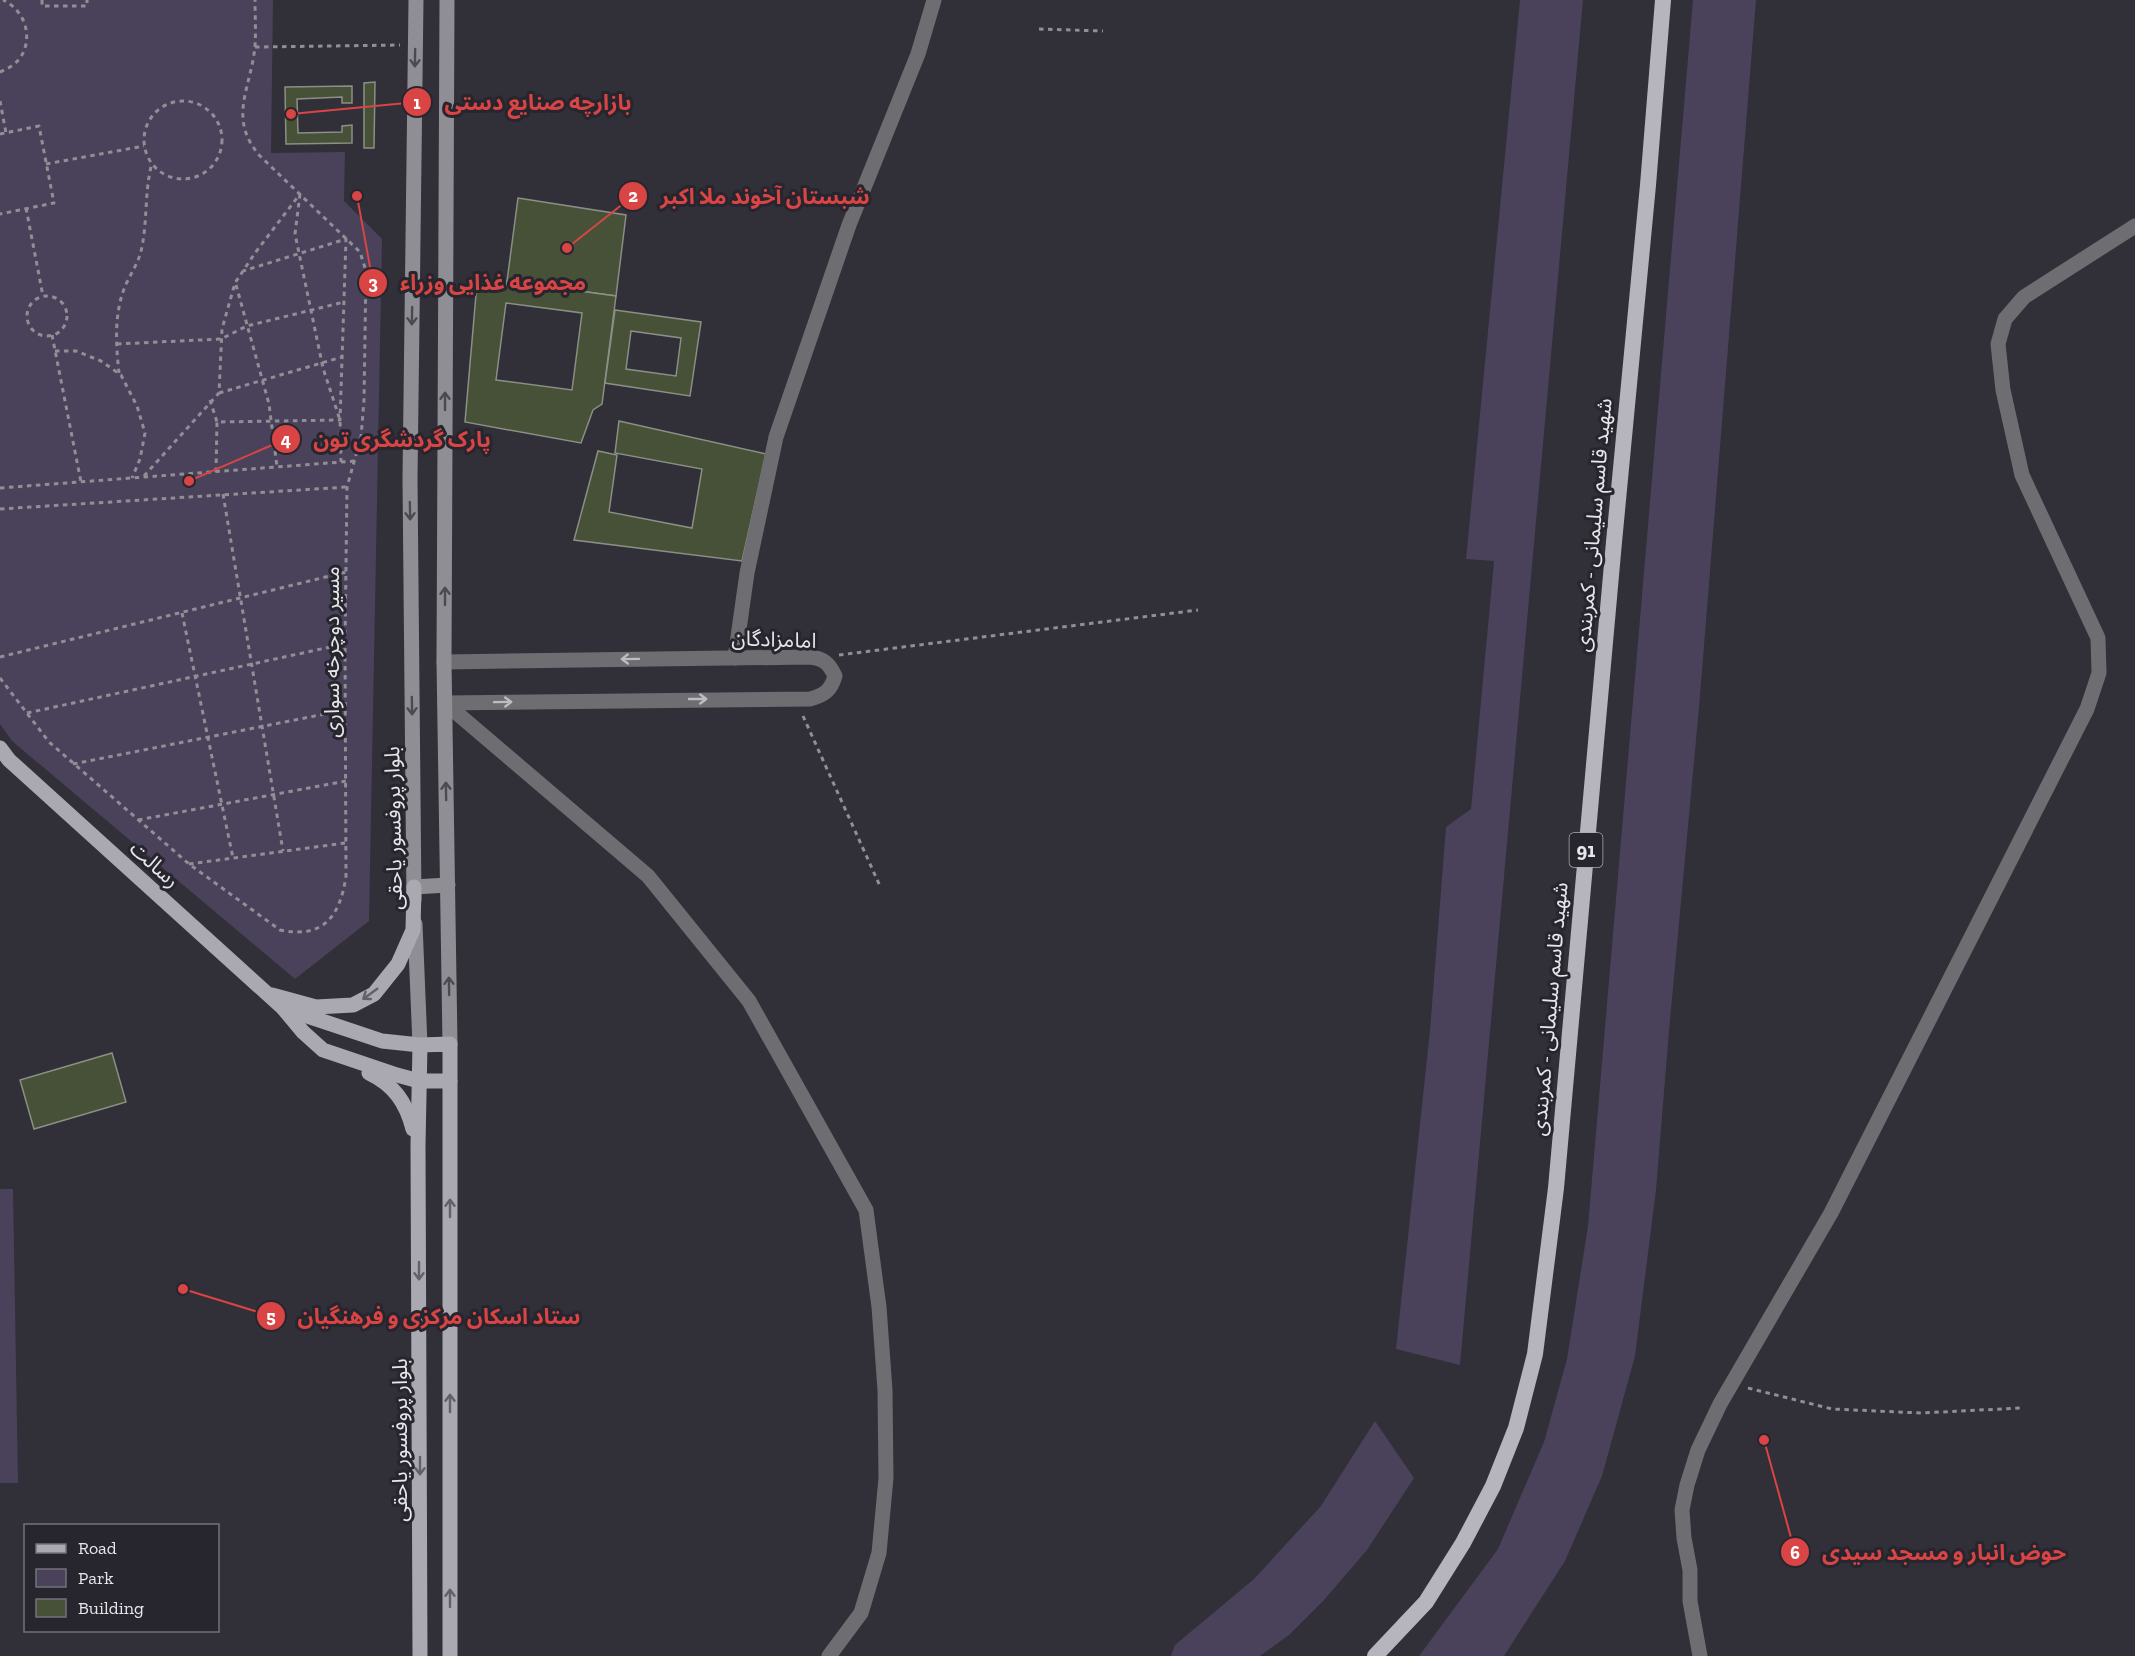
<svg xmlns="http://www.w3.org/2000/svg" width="2135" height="1656" font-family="'Zilla Slab','Noto Sans Arabic',serif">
	<rect width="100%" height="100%" fill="#312f37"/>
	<g fill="#49425a">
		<path d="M0,0H273L271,153L345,152L344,201L382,239L369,921L295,979L12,741L0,724Z"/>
		<path d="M1520,0H1583L1460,1365L1396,1349L1430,1030L1446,827L1471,809L1494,561L1466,559Z"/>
		<path d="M1693,0H1756L1699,708L1669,1031L1656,1190L1635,1356L1602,1476L1565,1561L1504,1656H1419L1498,1549L1544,1442L1567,1359L1588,1226Z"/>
		<path d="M0,1189H13L18,1483H0Z"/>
		<path d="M1375,1421L1414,1478L1367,1550L1324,1600L1289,1635L1260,1656H1171L1175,1645L1254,1579L1321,1506Z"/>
	</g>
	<g fill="#465137" stroke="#8b8f86" stroke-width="1.5" fill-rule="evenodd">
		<path d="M375,82L374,148H364V83Z"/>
		<path d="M352,86V103H342V97L297,99L298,133L342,132V126L352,125V143L286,144L285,87Z"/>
		<path d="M518,198L626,215L616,296L507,281Z"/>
		<path d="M507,281L616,296L602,404L593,410L581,443L465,422L477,283L506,287ZM506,303L582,313L572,390L496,380Z"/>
		<path d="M615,310L701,322L690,396L605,383ZM631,331L681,338L676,376L626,369Z"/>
		<path d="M619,421L766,454L742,561L574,540L598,451L617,455L609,512L692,528L702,469L615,453Z"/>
		<path d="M112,1053L126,1102L34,1129L20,1080Z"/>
	</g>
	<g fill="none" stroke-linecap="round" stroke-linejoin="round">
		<g stroke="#918f96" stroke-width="3" stroke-dasharray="4.5 4.5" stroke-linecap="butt">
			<path d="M42,0V6H87V0"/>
			<path d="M1039,29L1103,31"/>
			<path d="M255,47L400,45"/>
			<path d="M0,72C7,69 15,65 20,58C34,38 25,10 3,0"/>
			<circle cx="183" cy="140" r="39"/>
			<path d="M0,101L6,133"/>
			<path d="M0,134L39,126L54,203L0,214"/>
			<path d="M46,164L144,146"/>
			<path d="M300,194L295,234L323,368L340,420L341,462"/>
			<path d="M26,208L43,296"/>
			<path d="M236,285L269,404L277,467"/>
			<circle cx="47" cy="316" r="20"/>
			<path d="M52,335L81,482"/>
			<path d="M117,344L221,339L247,326L344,302"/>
			<path d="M55,351H76L101,361L121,375L137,406L145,433L140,459L132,478"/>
			<path d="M119,373C116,345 114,316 124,289C129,276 138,264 141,251C148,222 144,192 152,163"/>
			<path d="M219,393L342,357"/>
			<path d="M210,400L217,422L340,420L346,239L243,271"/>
			<path d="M216,472L217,422"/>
			<path d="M144,476L219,393L222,329L235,283L255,253L300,194"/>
			<path d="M0,488L355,461"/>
			<path d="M223,494L283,851"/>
			<path d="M0,509L347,487"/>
			<path d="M182,613L233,858"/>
			<path d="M839,655L1198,610"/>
			<path d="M0,657L346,572"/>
			<path d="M0,678L49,742L189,864L280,930C323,939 340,917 346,876L345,644L347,487L361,437L364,400L366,271L360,252L260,156C227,118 251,89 255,46C256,31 255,15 255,0"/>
			<path d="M27,713L344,644"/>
			<path d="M803,716L880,886"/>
			<path d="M73,764L345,710"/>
			<path d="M138,820L346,781"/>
			<path d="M189,864L345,843"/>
			<path d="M1748,1388L1832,1409L1921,1413L2021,1408"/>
		</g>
		<g stroke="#6e6d71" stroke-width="15">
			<path d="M735,658L747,573L776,437L849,225L918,54L934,0"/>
			<path d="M444,662L809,657C823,658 829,663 835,676C831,690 825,695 810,699L445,703"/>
			<path d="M445,703L648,876L749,1001L866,1210L879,1307L885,1390L886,1478L879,1553L861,1613L829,1656"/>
			<path d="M1700,1656L1690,1601V1570L1684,1538L1682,1510L1687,1485L1698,1450L1720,1404L1831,1213L2087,709L2099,673L2098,638L2022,475L2003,390L1998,344L2005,319L2024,297L2135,226"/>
		</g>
		<g stroke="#908e95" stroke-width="15">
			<path d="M447,0L444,662L450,1044"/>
			<path d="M414,887L448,885"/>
			<path d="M414,900L410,479L416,0"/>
			<path d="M415,924L420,1045"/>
		</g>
		<g stroke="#aaa8b0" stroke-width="15">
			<path d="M0,748L9,760L283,1008L303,1032L323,1050L397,1075L419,1081H450"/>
			<path d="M272,995L316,1007L353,1005L374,994L398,964L413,930L414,887"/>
			<path d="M283,1008L382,1041L420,1045L450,1044V1656"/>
			<path d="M420,1045L418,1145L420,1656"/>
			<path d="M369,1073C394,1085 406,1102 413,1129"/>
		</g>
		<path stroke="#b6b4bd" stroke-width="16" d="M1375,1656L1426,1602L1463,1543L1493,1486L1516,1428L1535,1354L1556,1188L1614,542L1648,185L1663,0"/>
	</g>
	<defs><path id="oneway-shaft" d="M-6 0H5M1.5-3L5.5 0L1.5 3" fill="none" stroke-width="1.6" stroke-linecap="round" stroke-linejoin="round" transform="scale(1.5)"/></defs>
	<g stroke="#4c4a51">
		<use href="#oneway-shaft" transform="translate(415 58) rotate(91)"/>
		<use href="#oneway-shaft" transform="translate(412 316) rotate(91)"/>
		<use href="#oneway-shaft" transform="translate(445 401) rotate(-90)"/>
		<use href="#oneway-shaft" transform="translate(410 511) rotate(89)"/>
		<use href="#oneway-shaft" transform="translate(445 596) rotate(-90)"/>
		<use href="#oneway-shaft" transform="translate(412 706) rotate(89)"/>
		<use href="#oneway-shaft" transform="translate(446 791) rotate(-91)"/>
		<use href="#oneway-shaft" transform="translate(449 986) rotate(-91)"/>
	</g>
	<g stroke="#bdbcc0">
		<use href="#oneway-shaft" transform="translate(630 659) rotate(179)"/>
		<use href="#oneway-shaft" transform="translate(698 699)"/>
		<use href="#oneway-shaft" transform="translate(503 702) rotate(-1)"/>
	</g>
	<g stroke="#626068">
		<use href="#oneway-shaft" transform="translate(370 994) rotate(144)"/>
		<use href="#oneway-shaft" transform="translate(450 1208) rotate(-90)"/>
		<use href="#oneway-shaft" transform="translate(419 1271) rotate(90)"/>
		<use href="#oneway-shaft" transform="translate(450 1403) rotate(-90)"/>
		<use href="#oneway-shaft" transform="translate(420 1466) rotate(90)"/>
		<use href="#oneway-shaft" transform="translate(450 1598) rotate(-90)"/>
	</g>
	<g text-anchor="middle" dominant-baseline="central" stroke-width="6" stroke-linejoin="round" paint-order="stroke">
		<rect fill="#27252d" stroke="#adacb2" stroke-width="1.5" x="1569.5" y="833" width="33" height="34" rx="4.5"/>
		<g font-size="20" font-weight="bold" fill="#e7e6eb">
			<text x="1586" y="850">91</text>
		</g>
		<g font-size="21" fill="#e7e6eb" stroke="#27252d">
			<text transform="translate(1593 525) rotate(-85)">شهید قاسم سلیمانی - کمربندی</text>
			<text transform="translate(774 639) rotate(2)">امامزادگان</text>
			<text transform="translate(331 652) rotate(-90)">مسیر دوچرخه سواری</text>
			<text transform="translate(393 828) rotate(-91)">بلوار پروفسور یاحقی</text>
			<text transform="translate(155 864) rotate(42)">رسالت</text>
			<text transform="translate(1549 1009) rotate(-85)">شهید قاسم سلیمانی - کمربندی</text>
			<text transform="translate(399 1440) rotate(-90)">بلوار پروفسور یاحقی</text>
		</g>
	</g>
	<path fill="none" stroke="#d94445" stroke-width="2" d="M291 114L417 102M567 248L633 196M357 196L373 283M189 481L286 439M183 1289L271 1316M1764 1440L1795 1552"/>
	<g fill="#d94445" stroke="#27252d" stroke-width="2">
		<circle cx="291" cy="114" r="6"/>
		<circle cx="567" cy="248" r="6"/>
		<circle cx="357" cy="196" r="6"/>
		<circle cx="189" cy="481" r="6"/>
		<circle cx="183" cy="1289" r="6"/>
		<circle cx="1764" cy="1440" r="6"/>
		<circle cx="417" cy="102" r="15"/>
		<circle cx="633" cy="196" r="15"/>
		<circle cx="373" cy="283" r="15"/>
		<circle cx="286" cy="439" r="15"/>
		<circle cx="271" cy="1316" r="15"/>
		<circle cx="1795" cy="1552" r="15"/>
	</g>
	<g font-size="18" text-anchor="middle" font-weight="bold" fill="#fff">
		<text x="417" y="109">1</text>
		<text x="633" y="202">2</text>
		<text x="373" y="289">3</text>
		<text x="286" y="446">4</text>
		<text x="271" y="1323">5</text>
		<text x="1795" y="1559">6</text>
	</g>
	<g font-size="22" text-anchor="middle" font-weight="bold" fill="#d94445" stroke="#27252d" stroke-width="6" stroke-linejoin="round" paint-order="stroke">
		<text x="538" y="110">بازارچه صنایع دستی</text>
		<text x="765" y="204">شبستان آخوند ملا اکبر</text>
		<text x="493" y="290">مجموعه غذایی وزراء</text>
		<text x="402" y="447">پارک گردشگری تون</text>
		<text x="439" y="1324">ستاد اسکان مرکزی و فرهنگیان</text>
		<text x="1944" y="1560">حوض انبار و مسجد سیدی</text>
	</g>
	<rect x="24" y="1524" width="195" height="108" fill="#27252d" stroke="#747279" stroke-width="1.5"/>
	<rect x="36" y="1544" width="30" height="9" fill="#aaa8b0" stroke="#747279" stroke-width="1.5"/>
	<text x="78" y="1554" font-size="18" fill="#e7e6eb">Road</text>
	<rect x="36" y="1569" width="30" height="18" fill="#49425a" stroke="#747279" stroke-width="1.5"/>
	<text x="78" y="1584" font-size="18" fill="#e7e6eb">Park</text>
	<rect x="36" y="1599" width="30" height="18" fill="#465137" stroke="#747279" stroke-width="1.5"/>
	<text x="78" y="1614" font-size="18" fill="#e7e6eb">Building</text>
</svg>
